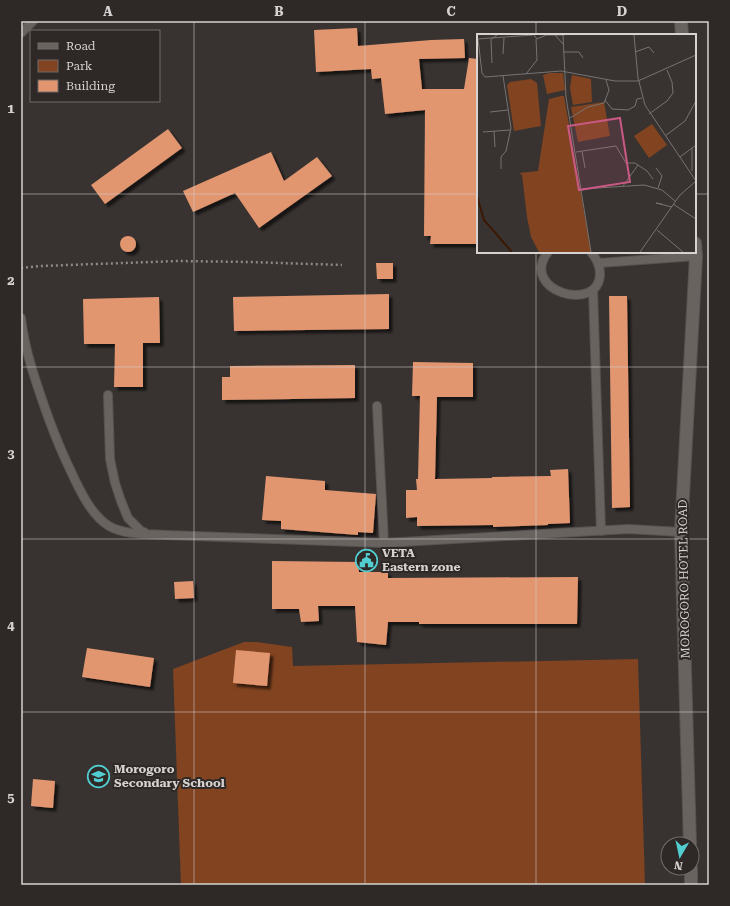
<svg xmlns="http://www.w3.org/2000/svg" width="730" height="906" font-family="'Roboto Serif',serif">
	<defs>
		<filter id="shadow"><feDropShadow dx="3.5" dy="3.5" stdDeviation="1" flood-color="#0009"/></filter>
	</defs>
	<rect width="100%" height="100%" fill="#383331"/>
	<path fill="#814320" d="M244,642H257L292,647L293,666L638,659L645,885H181L173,669Z"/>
	<g fill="#e19670" filter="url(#shadow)">
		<path d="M357,28L358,46L431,40L464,39L465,58L419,59L422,89H464L469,58L478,59V244H430L431,236H424L425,110L385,114L381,78L372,79L371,69L316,72L314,30Z"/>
		<path d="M168,129L182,148L105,204L91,185Z"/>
		<path d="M271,152L284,181L317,157L332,176L259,228L235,193L193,212L183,191Z"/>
		<circle cx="128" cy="244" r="8"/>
		<path d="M376,263H393V279H377Z"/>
		<path d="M389,294V329L234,331L233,297Z"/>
		<path d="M609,296H627L630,507L612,508Z"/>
		<path d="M159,297L160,343H143V387H114L115,344H84L83,299Z"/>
		<path d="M413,362L473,363V397H437L435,479L492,478V477L551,476L550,470L568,469L570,523L548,524V525L493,527V525L417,526V517L406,518V490H417L416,479H418L420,396H412Z"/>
		<path d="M355,365V398L222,400V377H230V366Z"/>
		<path d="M266,476L325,481V490L376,494L373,533L358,532V535L281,529V521L262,520Z"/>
		<path d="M272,561L358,562L359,572H388V578L578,577L577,624H419V622H388L386,645L357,642L355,606H318L319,621L301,622L299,609H272Z"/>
		<path d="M193,581L194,598L175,599L174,582Z"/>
		<path d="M87,648L154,658L150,687L82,677Z"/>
		<path d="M236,650L270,653L267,686L233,683Z"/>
		<path d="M33,779L55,781L53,808L31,806Z"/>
	</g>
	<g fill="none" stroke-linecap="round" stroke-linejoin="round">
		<defs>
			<g id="service">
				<path d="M21,33L33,21"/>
				<path d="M548,252C518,291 599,314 600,274C600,265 597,259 591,252"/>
				<path d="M599,263L696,256"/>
				<path d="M593,290L601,531"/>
				<path d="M21,318C23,336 27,352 32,369C42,401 53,433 67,463C77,484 89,514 109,526C124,535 149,534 166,535L384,543L628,529L681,532"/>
				<path d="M108,395L110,459L115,483L121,501L128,518L142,532H144"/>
				<path d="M377,406L384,543"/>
			</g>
			<g id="tertiary">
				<path d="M681,21L682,35"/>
				<path d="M690,844L681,532L696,256L695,243"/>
				<path d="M691,868V885"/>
			</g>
		</defs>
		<use href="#service" stroke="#565250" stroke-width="10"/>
		<use href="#tertiary" stroke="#565250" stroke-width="14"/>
		<path stroke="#8e8a89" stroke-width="2.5" stroke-dasharray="2 3" stroke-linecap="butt" d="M21,268L41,266L178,261L250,262L342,265"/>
		<use href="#service" stroke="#696360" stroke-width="8"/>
		<use href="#tertiary" stroke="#696360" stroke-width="12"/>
	</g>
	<path fill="none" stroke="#d5d2d1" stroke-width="1" stroke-opacity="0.55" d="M194,21V885M365,21V885M536,21V35M21,194H478M695,194H709M536,252V885M21,367H709M21,539H709M21,712H709"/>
	<defs>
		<symbol id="civic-ring" viewBox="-11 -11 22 22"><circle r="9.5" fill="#2e2927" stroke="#52cdd0" stroke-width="1.5"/><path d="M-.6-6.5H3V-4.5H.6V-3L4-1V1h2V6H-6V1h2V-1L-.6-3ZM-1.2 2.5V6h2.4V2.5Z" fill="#52cdd0"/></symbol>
		<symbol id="school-ring" viewBox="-11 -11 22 22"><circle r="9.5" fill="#2e2927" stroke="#52cdd0" stroke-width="1.5"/><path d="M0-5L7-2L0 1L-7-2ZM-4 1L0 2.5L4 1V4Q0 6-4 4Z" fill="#52cdd0"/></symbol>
	</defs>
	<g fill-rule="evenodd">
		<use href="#civic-ring" x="354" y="548" width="25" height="25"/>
		<use href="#school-ring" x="86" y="764" width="25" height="25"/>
	</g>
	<g text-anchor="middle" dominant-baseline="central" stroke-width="4" stroke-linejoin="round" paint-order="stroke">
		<g font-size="12" font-weight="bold" fill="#d5d2d1" stroke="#2e2927" text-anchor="start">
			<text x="382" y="553">VETA<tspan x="382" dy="14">Eastern zone</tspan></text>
			<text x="114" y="769">Morogoro<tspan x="114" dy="14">Secondary School</tspan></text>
		</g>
		<g font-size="12" fill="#d5d2d1" stroke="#2e2927">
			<text transform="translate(684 579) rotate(-91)">MOROGORO HOTEL ROAD</text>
		</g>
	</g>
	<g transform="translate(477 34)">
		<rect width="219" height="219" fill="#383331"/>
		<path d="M72,39H86L88,56L70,60L66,41ZM95,41L114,45L115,68L96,71L93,54ZM54,45L60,49L64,92L37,97L30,51L33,48ZM84,62H87L114,218H62L54,203L50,183L45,141L42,139L61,137L72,65ZM127,68L133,102L101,108L94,73ZM175,90L190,111L172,124L157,102Z" fill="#814320"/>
		<path fill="none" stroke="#3b1804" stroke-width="2" d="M0,162L7,186L35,218"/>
		<path fill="none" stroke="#777371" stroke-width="1" d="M57,1L60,5L69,1H88M78,1L86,10M86,1L89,63L114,218M157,1L161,44L168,71L219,147M0,5L56,1M1,5L5,39L8,43L84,37L138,47H161L219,21M86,18H102L106,24M158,18L172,13L177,19M26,20L27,4M15,29L14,5L20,1M49,40L60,26L59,5M128,66L135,75L151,76L158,72L160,65L165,64M13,78L31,76M172,80L190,67L196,59L195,48L190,36M93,84L111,73L127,69L132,56L129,46M17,97L18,113M6,98L33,96M188,102L208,87L219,67M105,117L108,134M99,118L139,112L149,129H158L170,137L176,145M203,123L219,111M179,134L185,142L181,154M24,135V123L29,117L34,94L26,42M215,137V114M146,152L161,131M105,155L167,151L185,156L198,167M185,170L179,169L195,173M196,170L219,185M180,196L206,218M163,218L203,161L219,147"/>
		<path fill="#c95984" fill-opacity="0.15" stroke="#c95984" stroke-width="2" d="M143,84L153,148L102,156L91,92Z"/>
		<rect width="219" height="219" fill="none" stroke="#d5d2d1" stroke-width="2"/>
	</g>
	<rect width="730" height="906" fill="none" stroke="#2e2927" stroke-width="44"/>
	<rect x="30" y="30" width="130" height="72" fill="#2e2927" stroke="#716d6b"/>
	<rect x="38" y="43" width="20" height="6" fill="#696360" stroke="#716d6b"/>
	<text x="66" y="50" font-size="12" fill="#d5d2d1">Road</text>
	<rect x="38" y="60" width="20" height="12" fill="#814320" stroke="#716d6b"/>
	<text x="66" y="70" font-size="12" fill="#d5d2d1">Park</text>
	<rect x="38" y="80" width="20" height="12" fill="#e19670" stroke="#716d6b"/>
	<text x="66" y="90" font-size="12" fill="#d5d2d1">Building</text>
	<g transform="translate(680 856) rotate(189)"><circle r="19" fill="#2e2927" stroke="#716d6b"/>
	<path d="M0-3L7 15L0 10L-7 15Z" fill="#52cdd0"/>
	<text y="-6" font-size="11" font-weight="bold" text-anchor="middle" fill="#d5d2d1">N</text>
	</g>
	<rect x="22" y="22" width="686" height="862" fill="none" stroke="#d5d2d1" stroke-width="1.5"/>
	<g font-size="13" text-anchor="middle" font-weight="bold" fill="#d5d2d1">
		<text x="108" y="16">A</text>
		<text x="279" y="16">B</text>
		<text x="451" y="16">C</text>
		<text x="622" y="16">D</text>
		<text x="11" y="113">1</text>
		<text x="11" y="285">2</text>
		<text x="11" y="458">3</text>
		<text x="11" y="630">4</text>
		<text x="11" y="802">5</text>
	</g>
</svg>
